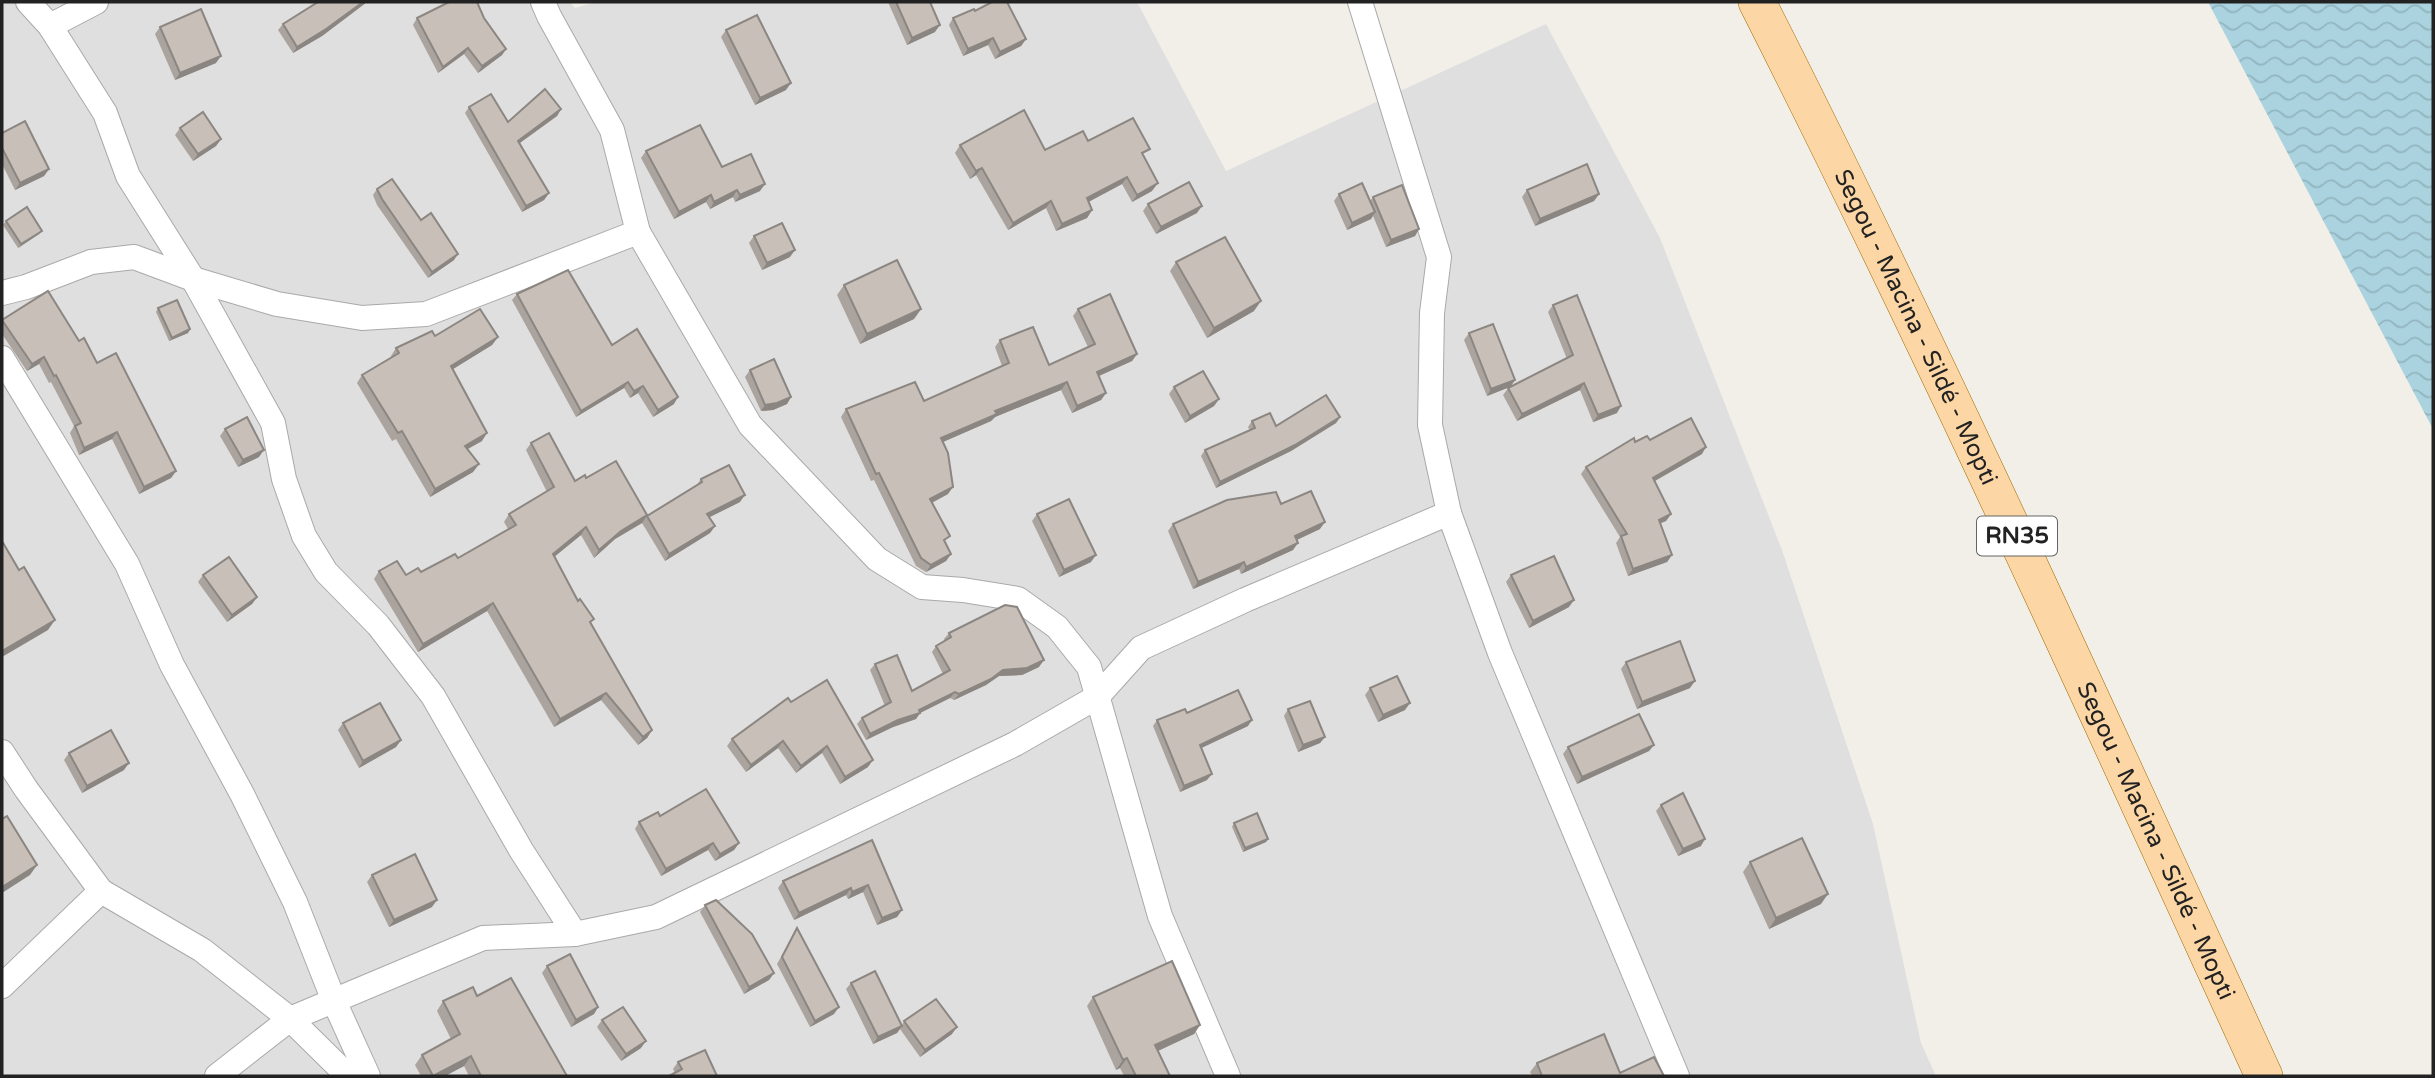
<svg xmlns="http://www.w3.org/2000/svg" width="2435" height="1078" font-family="'Varela Round',sans-serif">
	<defs>
		<pattern id="water-waves" width="16" height="10" patternUnits="userSpaceOnUse" patternTransform="scale(1.75)"><rect width="16" height="10" fill="#aad3df"/><path d="M0 5q4-4 8 0t8 0" fill="none" stroke="#92b5bf"/></pattern>
	</defs>
	<rect width="100%" height="100%" fill="#f2efe9"/>
	<path fill="#e0dfdf" d="M2,2H570L575,8L596,2H1137L1226,171L1546,24L1660,238L1782,550L1873,824L1921,1043L1936,1076H2Z"/>
	<path fill="url(#water-waves)" d="M2208,2H2433V429Z"/>
	<g fill="none" stroke-linecap="round" stroke-linejoin="round">
		<defs>
			<g id="street">
				<path d="M28,2L50,26L105,113L128,176L193,279L273,423L284,479L304,536L326,572L378,625L433,696L521,850L575,934"/>
				<path d="M543,2L549,16L612,130L638,232L750,425L877,559L922,587L963,590L1018,599L1057,627L1089,667L1160,916L1228,1076"/>
				<path d="M1360,2L1439,257L1432,313L1430,425L1449,513L1500,653L1677,1076"/>
				<path d="M50,26L96,2"/>
				<path d="M2,293L26,287L91,262L134,257L193,279L277,304L362,318L426,314L638,232"/>
				<path d="M2,358L127,564L172,665L242,794L295,902L334,1001L368,1076"/>
				<path d="M2,752L26,789L101,891L202,950L290,1019L348,1076"/>
				<path d="M2,986L101,891"/>
				<path d="M217,1076L290,1019L483,938L575,934L656,917L1015,744L1097,697L1141,648L1245,600L1449,513"/>
			</g>
			<g id="primary">
				<path id="s1" d="M1757,2C1936,355 2099,716 2264,1076"/>
			</g>
		</defs>
		<use href="#street" stroke="#a9a9a9" stroke-width="26"/>
		<use href="#primary" stroke="#a06b00" stroke-width="38"/>
		<use href="#street" stroke="#fff" stroke-width="24"/>
		<use href="#primary" stroke="#fcd6a4" stroke-width="37"/>
	</g>
	<g fill="#aba49e">
		<path d="M318,2H367L322,36L293,53L278,30L283,24Z"/>
		<path d="M888,2H930L935,32L907,45Z"/>
		<path d="M417,18H484L506,49L502,55L478,73L464,54L438,73L413,25Z"/>
		<path d="M953,18L1026,39L1021,46L995,59L988,45L963,56L949,25Z"/>
		<path d="M160,27L216,63L175,80L155,34Z"/>
		<path d="M726,30L786,90L755,105L721,37Z"/>
		<path d="M469,107L508,122L561,109L557,116L520,143L549,193L544,200L522,212L465,113Z"/>
		<path d="M180,128L221,139L216,146L193,161L175,135Z"/>
		<path d="M2,133L49,169L44,176L15,190L2,164Z"/>
		<path d="M1088,141L1144,157L1152,191L1132,202L1122,184L1088,202L1092,210L1087,218L1056,231L1046,208L1008,230L976,175L970,179L955,153L960,145L1045,150Z"/>
		<path d="M646,151L722,167L760,191L735,202L733,197L710,209L706,202L674,219L641,158Z"/>
		<path d="M377,189L421,220L454,260L428,278L377,205L373,195Z"/>
		<path d="M1527,190L1599,194L1594,201L1535,226L1522,197Z"/>
		<path d="M1339,194L1370,201L1373,197L1419,229L1415,236L1386,247L1373,216L1371,219L1347,230L1334,201Z"/>
		<path d="M1148,204L1197,213L1156,234L1143,211Z"/>
		<path d="M6,221L39,234L18,248L3,225Z"/>
		<path d="M754,236L790,257L762,270L749,243Z"/>
		<path d="M1176,262L1254,311L1207,338L1170,271Z"/>
		<path d="M844,285L921,309L914,319L860,344L837,295Z"/>
		<path d="M517,294L612,345L674,404L653,417L638,393L630,398L624,388L576,417L512,300Z"/>
		<path d="M1553,305L1617,413L1593,422L1580,390L1517,421L1503,395L1509,387L1487,396L1464,340L1469,333L1515,380L1510,387L1567,359L1548,312Z"/>
		<path d="M158,308L190,329L188,333L169,341L156,312Z"/>
		<path d="M1078,309L1137,354L1132,361L1099,376L1106,393L1101,400L1072,413L1061,390L995,417L991,421L943,442L948,494L932,503L945,543L951,554L946,561L926,572L916,566L874,480L871,481L841,417L846,409L924,401L1002,366L995,347L1000,340L1049,365L1088,347L1073,316Z"/>
		<path d="M2,320L79,341L97,363L176,471L171,478L139,494L112,439L79,455L70,433L74,426L51,382L49,383L39,364L27,371L2,334Z"/>
		<path d="M435,336L498,337L492,345L453,369L482,441L467,449L479,464L473,472L430,497L396,439L392,441L357,383L362,375L391,357V356L396,348Z"/>
		<path d="M750,370L791,397L787,404L773,410L761,411L745,377Z"/>
		<path d="M1174,387L1219,399L1214,406L1185,423L1169,394Z"/>
		<path d="M1340,417L1336,423L1291,451L1216,488L1201,456L1205,450L1250,431L1248,427L1252,421L1276,426Z"/>
		<path d="M225,429L259,457L238,467L220,436Z"/>
		<path d="M1650,440L1702,454L1655,481L1671,514L1666,521L1660,523L1672,555L1667,562L1628,576L1616,543L1620,537L1581,474L1586,467L1635,442Z"/>
		<path d="M531,443L575,481L586,478L647,515L696,486L701,479L740,502L709,517L715,526L710,533L665,561L642,523L615,539L594,558L581,535L555,556L578,601L652,730L647,738L638,745L601,700L554,727L487,611L418,652L374,579L379,571L406,575L421,572L458,558L508,529L504,522L509,514L547,492L526,450Z"/>
		<path d="M1281,504L1320,529L1297,540L1293,550L1241,574L1239,569L1193,589L1168,531L1173,524Z"/>
		<path d="M1037,514L1091,562L1059,577L1032,521Z"/>
		<path d="M203,575L257,597L252,604L227,622L198,582Z"/>
		<path d="M1511,575L1569,607L1529,628L1506,582Z"/>
		<path d="M949,633L1039,667L1022,675L999,676L986,685L954,700L950,698L920,713L916,719L893,727L866,740L857,724L862,718L885,706L870,670L875,664L912,691L943,674L932,652L936,646L945,641L944,639Z"/>
		<path d="M1626,662L1690,688L1637,709L1621,669Z"/>
		<path d="M1370,688L1405,710L1378,722L1365,695Z"/>
		<path d="M791,702L868,767L840,784L822,753L796,773L778,748L746,772L727,746L732,739Z"/>
		<path d="M1288,709L1325,737L1320,743L1298,752L1284,716Z"/>
		<path d="M1187,713L1248,726L1201,748L1207,780L1180,792L1153,726L1157,720Z"/>
		<path d="M343,723L401,740L396,747L359,768L338,730Z"/>
		<path d="M1654,745L1649,751L1577,784L1563,754L1568,747Z"/>
		<path d="M69,753L124,770L82,793L64,760Z"/>
		<path d="M1661,805L1701,846L1678,856L1656,811Z"/>
		<path d="M660,816L739,843L734,850L715,861L708,850L661,876L635,829L639,822Z"/>
		<path d="M1234,823L1268,839L1266,842L1243,852L1232,827Z"/>
		<path d="M872,840L902,910L897,917L877,925L863,892L848,899L846,895L794,920L778,888L783,881Z"/>
		<path d="M1750,862L1821,904L1769,929L1743,872Z"/>
		<path d="M372,875L432,907L389,927L367,882Z"/>
		<path d="M705,905L774,973L769,980L744,994L700,912Z"/>
		<path d="M797,928L834,1014L810,1027L777,964Z"/>
		<path d="M547,966L598,1007L594,1014L571,1027L542,973Z"/>
		<path d="M851,983L902,1025L904,1021L952,1034L920,1057L900,1029L897,1033L873,1044L846,989Z"/>
		<path d="M477,996L567,1076H469L464,1066L445,1076H421L415,1065L422,1055L451,1039L437,1011L443,1001Z"/>
		<path d="M1093,997L1200,1025L1194,1034L1158,1051L1170,1076H1124L1120,1068L1116,1070L1087,1006Z"/>
		<path d="M602,1020L641,1048L621,1061L597,1027Z"/>
		<path d="M678,1062L717,1076L675,1073L673,1069Z"/>
		<path d="M1537,1063L1620,1073L1664,1076H1532L1530,1072Z"/>
	</g>
	<g fill="#8b8681">
		<path d="M363,2H367L322,36L293,53L297,47Z"/>
		<path d="M940,25L935,32L907,45L912,38Z"/>
		<path d="M993,38L988,45L963,56L968,49Z"/>
		<path d="M1026,39L1021,46L995,59L1000,52Z"/>
		<path d="M468,48L464,54L438,73L443,67Z"/>
		<path d="M506,49L502,55L478,73L482,66Z"/>
		<path d="M221,56L216,63L175,80L180,73Z"/>
		<path d="M791,83L786,90L755,105L760,98Z"/>
		<path d="M561,109L557,116L514,147L518,141Z"/>
		<path d="M221,139L216,146L193,161L198,154Z"/>
		<path d="M982,168L976,175L970,179L976,171Z"/>
		<path d="M49,169L44,176L15,190L20,183Z"/>
		<path d="M1127,177L1122,184L1081,206L1087,198Z"/>
		<path d="M1158,183L1152,191L1132,202L1137,195Z"/>
		<path d="M765,184L760,191L735,202L740,195Z"/>
		<path d="M737,190L733,197L710,209L714,202Z"/>
		<path d="M549,193L544,200L522,212L526,206Z"/>
		<path d="M1599,194L1594,201L1535,226L1540,219Z"/>
		<path d="M711,195L706,202L674,219L679,212Z"/>
		<path d="M1051,201L1046,208L1008,230L1013,223Z"/>
		<path d="M1202,206L1197,213L1156,234L1161,227Z"/>
		<path d="M1092,210L1087,218L1056,231L1062,224Z"/>
		<path d="M1375,212L1371,219L1347,230L1352,223Z"/>
		<path d="M1419,229L1415,236L1386,247L1391,240Z"/>
		<path d="M42,231L39,234L18,248L21,244Z"/>
		<path d="M795,250L790,257L762,270L767,263Z"/>
		<path d="M458,254L454,260L428,278L432,272Z"/>
		<path d="M1261,301L1254,311L1207,338L1214,328Z"/>
		<path d="M921,309L914,319L860,344L867,334Z"/>
		<path d="M190,329L188,333L169,341L172,338Z"/>
		<path d="M498,337L492,345L445,374L451,366Z"/>
		<path d="M1137,354L1132,361L1092,379L1097,372Z"/>
		<path d="M44,357L39,364L27,371L32,364Z"/>
		<path d="M1515,380L1510,387L1487,396L1491,389Z"/>
		<path d="M628,382L624,388L576,417L581,411Z"/>
		<path d="M1067,382L1061,390L995,417L991,421L936,445L941,438L995,411Z"/>
		<path d="M1584,383L1580,390L1517,421L1522,414Z"/>
		<path d="M643,386L638,393L630,398L634,391Z"/>
		<path d="M1106,393L1101,400L1072,413L1077,406Z"/>
		<path d="M678,397L674,404L653,417L658,410Z"/>
		<path d="M791,397L787,404L773,410L761,411L765,405Z"/>
		<path d="M1219,399L1214,406L1185,423L1190,416Z"/>
		<path d="M1621,406L1617,413L1593,422L1598,415Z"/>
		<path d="M1340,417L1336,423L1291,451L1216,488L1220,482Z"/>
		<path d="M117,432L112,439L79,455L84,448Z"/>
		<path d="M487,433L482,441L459,454L465,446Z"/>
		<path d="M1706,447L1702,454L1649,484L1653,478Z"/>
		<path d="M264,450L259,457L238,467L243,460Z"/>
		<path d="M479,464L473,472L430,497L435,489Z"/>
		<path d="M176,471L171,478L139,494L144,487Z"/>
		<path d="M953,487L948,494L925,506L930,499Z"/>
		<path d="M745,495L740,502L702,521L707,514Z"/>
		<path d="M1671,514L1666,521L1654,526L1659,520Z"/>
		<path d="M647,515L642,523L615,539L594,558L599,550L621,531Z"/>
		<path d="M1325,522L1320,529L1290,543L1295,536Z"/>
		<path d="M715,526L710,533L665,561L669,554Z"/>
		<path d="M586,527L581,535L548,562L553,554Z"/>
		<path d="M1298,543L1293,550L1241,574L1246,567Z"/>
		<path d="M951,554L946,561L926,572L931,565Z"/>
		<path d="M1096,555L1091,562L1059,577L1064,570Z"/>
		<path d="M1672,555L1667,562L1628,576L1633,569Z"/>
		<path d="M1244,562L1239,569L1193,589L1198,582Z"/>
		<path d="M257,597L252,604L227,622L232,615Z"/>
		<path d="M1574,600L1569,607L1529,628L1533,621Z"/>
		<path d="M493,603L487,611L418,652L423,644Z"/>
		<path d="M55,620L48,630L2,657V651Z"/>
		<path d="M1044,660L1039,667L1022,675L999,676L986,685L954,700L959,694L1003,670Z"/>
		<path d="M1695,681L1690,688L1637,709L1642,702Z"/>
		<path d="M955,692L950,698L920,713L916,719L893,727L866,740L870,734Z"/>
		<path d="M606,693L601,700L554,727L560,719Z"/>
		<path d="M1410,703L1405,710L1378,722L1383,715Z"/>
		<path d="M1252,720L1248,726L1195,751L1200,745Z"/>
		<path d="M652,730L647,738L638,745L643,737Z"/>
		<path d="M1325,737L1320,743L1298,752L1303,745Z"/>
		<path d="M401,740L396,747L359,768L363,761Z"/>
		<path d="M783,741L778,748L746,772L751,765Z"/>
		<path d="M1654,745L1649,751L1577,784L1582,777Z"/>
		<path d="M827,746L822,753L796,773L801,766Z"/>
		<path d="M873,760L868,767L840,784L845,777Z"/>
		<path d="M129,763L124,770L82,793L87,786Z"/>
		<path d="M1212,774L1207,780L1180,792L1184,786Z"/>
		<path d="M1268,839L1266,842L1243,852L1245,848Z"/>
		<path d="M1705,839L1701,846L1678,856L1683,849Z"/>
		<path d="M713,843L708,850L661,876L666,869Z"/>
		<path d="M739,843L734,850L715,861L720,854Z"/>
		<path d="M37,865L30,875L2,893V887Z"/>
		<path d="M868,885L863,892L848,899L852,892Z"/>
		<path d="M851,888L846,895L794,920L799,913Z"/>
		<path d="M1828,894L1821,904L1769,929L1776,918Z"/>
		<path d="M437,900L432,907L389,927L394,920Z"/>
		<path d="M902,910L897,917L877,925L882,918Z"/>
		<path d="M774,973L769,980L744,994L749,987Z"/>
		<path d="M598,1007L594,1014L571,1027L576,1020Z"/>
		<path d="M839,1007L834,1014L810,1027L815,1021Z"/>
		<path d="M1200,1025L1194,1034L1149,1055L1155,1045Z"/>
		<path d="M902,1026L897,1033L873,1044L878,1037Z"/>
		<path d="M957,1027L952,1034L920,1057L925,1050Z"/>
		<path d="M646,1041L641,1048L621,1061L626,1054Z"/>
		<path d="M471,1056L464,1066L445,1076H434Z"/>
		<path d="M1127,1058L1120,1068L1116,1070L1123,1060Z"/>
	</g>
	<g fill="#c7bfb8" stroke="#8b8681" stroke-width="2">
		<path d="M318,2H363L326,29L297,47L283,24Z"/>
		<path d="M449,2H477L484,18L506,49L482,66L468,48L443,67L417,18Z"/>
		<path d="M896,2H930L940,25L912,38Z"/>
		<path d="M992,2H1007L1026,39L1000,52L993,38L968,49L953,18L974,9L975,11Z"/>
		<path d="M201,9L221,56L180,73L160,27Z"/>
		<path d="M757,15L791,83L760,98L726,30Z"/>
		<path d="M545,89L561,109L518,141L549,193L526,206L469,107L491,94L508,122Z"/>
		<path d="M1024,110L1045,150L1083,131L1088,141L1133,118L1150,149L1142,153L1158,183L1137,195L1127,177L1087,198L1092,210L1062,224L1051,201L1013,223L982,168L976,171L960,145Z"/>
		<path d="M203,112L221,139L198,154L180,128Z"/>
		<path d="M25,121L49,169L20,183L2,148V133Z"/>
		<path d="M700,125L722,167L751,154L765,184L740,195L737,190L714,202L711,195L679,212L646,151Z"/>
		<path d="M1587,164L1599,194L1540,219L1527,190Z"/>
		<path d="M392,179L421,220L431,213L458,254L432,272L382,199L377,189Z"/>
		<path d="M1189,182L1202,206L1161,227L1148,204Z"/>
		<path d="M1362,183L1375,212L1352,223L1339,194Z"/>
		<path d="M1402,185L1419,229L1391,240L1373,197Z"/>
		<path d="M27,207L42,231L21,244L6,221Z"/>
		<path d="M782,223L795,250L767,263L754,236Z"/>
		<path d="M1225,237L1261,301L1214,328L1176,262Z"/>
		<path d="M897,260L921,309L867,334L844,285Z"/>
		<path d="M568,270L612,345L637,329L678,397L658,410L643,386L634,391L628,382L581,411L517,294Z"/>
		<path d="M48,291L79,341L84,338L97,363L116,353L176,471L144,487L117,432L84,448L75,426L81,423L56,375L54,376L44,357L32,364L2,320Z"/>
		<path d="M1110,294L1137,354L1097,372L1106,393L1077,406L1067,382L995,411L997,414L941,438L948,453L953,487L930,499L950,536L944,540L951,554L931,565L921,558L879,473L876,474L846,409L915,382L924,401L1009,363L1000,340L1033,327L1049,365L1095,344L1078,309Z"/>
		<path d="M1577,295L1621,406L1598,415L1584,383L1522,414L1508,388L1573,355L1553,305Z"/>
		<path d="M177,300L190,329L172,338L158,308Z"/>
		<path d="M480,309L498,337L451,366L487,433L465,446L479,464L435,489L402,431L398,433L362,375L399,353L396,348L432,331L435,336Z"/>
		<path d="M1493,324L1515,380L1491,389L1469,333Z"/>
		<path d="M774,359L791,397L777,403L765,405L750,370Z"/>
		<path d="M1203,371L1219,399L1190,416L1174,387Z"/>
		<path d="M1326,395L1340,417L1295,445L1220,482L1205,450L1255,428L1252,421L1270,413L1276,426Z"/>
		<path d="M247,417L264,450L243,460L225,429Z"/>
		<path d="M1691,418L1706,447L1653,478L1671,514L1659,520L1672,555L1633,569L1621,536L1627,534L1586,467L1634,438L1635,442L1647,436L1650,440Z"/>
		<path d="M549,433L575,481L585,475L586,478L616,461L647,515L621,531L599,550L586,527L553,554L578,601L580,599L594,619L590,622L652,730L643,737L606,693L560,719L493,603L423,644L379,571L397,561L406,575L418,568L421,572L455,554L458,558L516,525L509,514L554,487L531,443Z"/>
		<path d="M729,465L745,495L707,514L715,526L669,554L647,516L702,482L701,479Z"/>
		<path d="M1311,491L1325,522L1295,536L1298,543L1246,567L1244,562L1198,582L1173,524L1227,500L1276,492L1281,504Z"/>
		<path d="M1069,499L1096,555L1064,570L1037,514Z"/>
		<path d="M2,541L19,570L24,567L55,620L2,651Z"/>
		<path d="M1554,556L1574,600L1533,621L1511,575Z"/>
		<path d="M229,557L257,597L232,615L203,575Z"/>
		<path d="M1005,605L1017,607L1044,660L1027,668L1003,670L991,679L959,694L955,692L919,710L920,713L898,720L870,734L862,718L891,702L875,664L897,655L912,691L950,670L936,646L951,637L949,633Z"/>
		<path d="M1680,641L1695,681L1642,702L1626,662Z"/>
		<path d="M1397,676L1410,703L1383,715L1370,688Z"/>
		<path d="M827,680L873,760L845,777L827,746L801,766L783,741L751,765L732,739L788,698L791,702Z"/>
		<path d="M1238,690L1252,720L1200,745L1212,774L1184,786L1157,720L1185,709L1187,713Z"/>
		<path d="M1310,701L1325,737L1303,745L1288,709Z"/>
		<path d="M380,703L401,740L363,761L343,723Z"/>
		<path d="M1639,714L1654,745L1582,777L1568,747Z"/>
		<path d="M111,730L129,763L87,786L69,753Z"/>
		<path d="M706,789L739,843L720,854L713,843L666,869L639,822L658,812L660,816Z"/>
		<path d="M1683,793L1705,839L1683,849L1661,805Z"/>
		<path d="M1257,813L1268,839L1245,848L1234,823Z"/>
		<path d="M7,816L37,865L2,887V819Z"/>
		<path d="M1802,838L1828,894L1776,918L1750,862Z"/>
		<path d="M872,840L902,910L882,918L868,885L852,892L851,888L799,913L783,881Z"/>
		<path d="M415,854L437,900L394,920L372,875Z"/>
		<path d="M716,900L752,934L774,973L749,987L705,905Z"/>
		<path d="M797,928L839,1007L815,1021L782,957Z"/>
		<path d="M570,954L598,1007L576,1020L547,966Z"/>
		<path d="M1172,961L1200,1025L1155,1045L1170,1076H1136L1127,1058L1123,1060L1093,997Z"/>
		<path d="M875,971L902,1026L878,1037L851,983Z"/>
		<path d="M511,978L567,1076H481L471,1056L433,1076L422,1055L460,1034L443,1001L473,987L477,996Z"/>
		<path d="M936,999L957,1027L925,1050L904,1021Z"/>
		<path d="M623,1007L646,1041L626,1054L602,1020Z"/>
		<path d="M1604,1034L1620,1073L1654,1057L1664,1076H1542L1537,1063Z"/>
		<path d="M705,1050L717,1076H669L682,1069L678,1062Z"/>
	</g>
	<g text-anchor="middle" dominant-baseline="central" stroke-width="6" stroke-linejoin="round" paint-order="stroke">
		<rect fill="#fff" stroke="#646464" stroke-width="2" x="1977" y="516.5" width="80" height="39" rx="5"/>
		<g font-size="23" font-weight="bold" fill="#222">
			<text x="2017" y="536">RN35</text>
		</g>
		<g font-size="24" fill="#222" stroke="#fff">
			<text stroke="none"><textPath href="#s1" startOffset="362">Segou - Macina - Sildé - Mopti</textPath></text>
			<text stroke="none"><textPath href="#s1" startOffset="929">Segou - Macina - Sildé - Mopti</textPath></text>
		</g>
	</g>
	<rect width="2435" height="1078" fill="none" stroke="#222222" stroke-width="7"/>
</svg>
